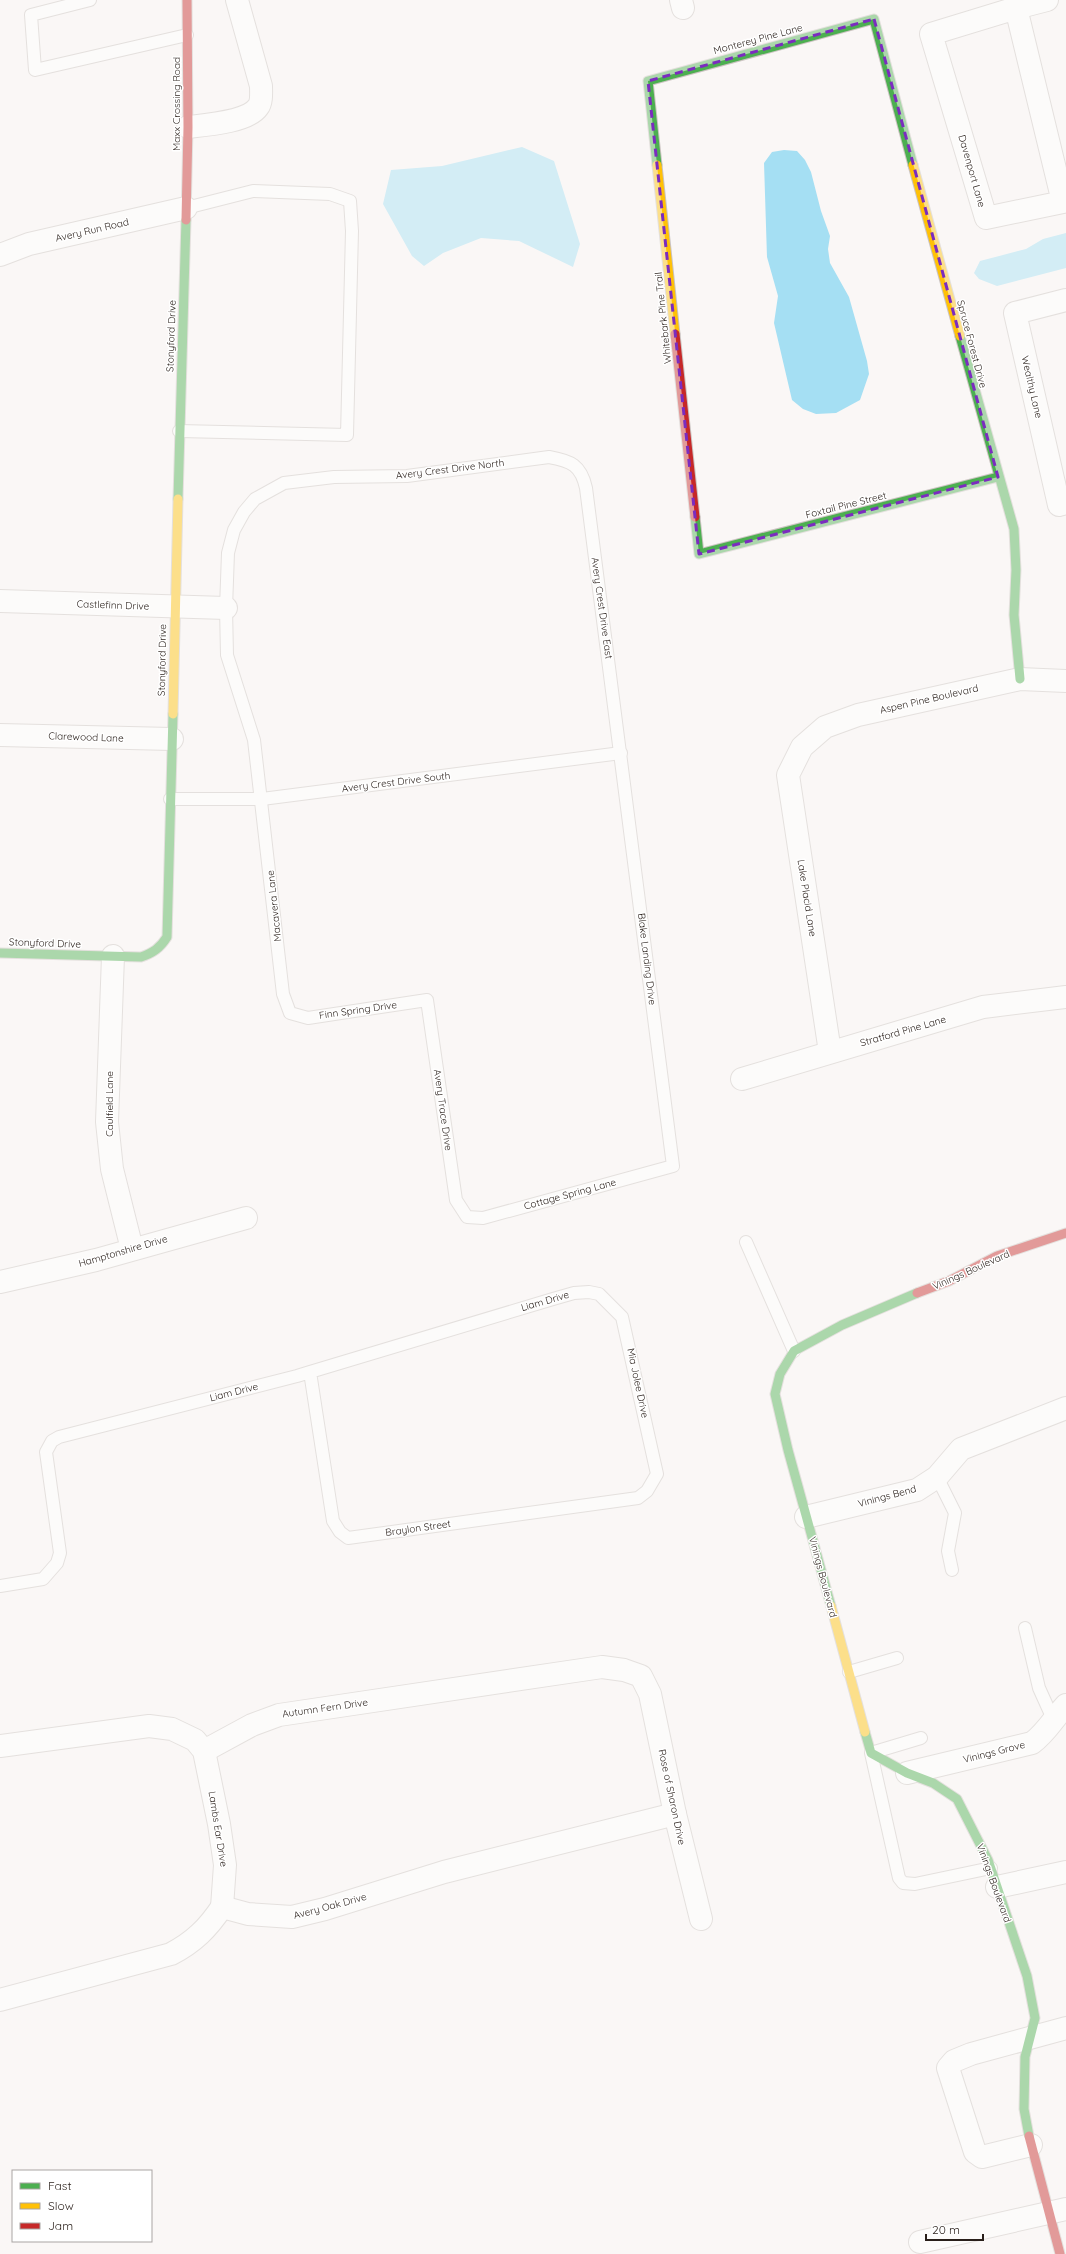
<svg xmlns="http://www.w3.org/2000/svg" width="1066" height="2254" font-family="Quicksand,sans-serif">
	<rect width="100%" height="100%" fill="#faf7f6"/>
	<g fill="#a5dff3">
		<path d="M522,147L554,161L580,244L573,267L519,241L481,238L443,253L424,266L412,256L383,204L391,170L442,166Z"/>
		<path d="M784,150L797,151L805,160L811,172L821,211L830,236L828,249L830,263L849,297L867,361L869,374L860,400L836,413L816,414L803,409L792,400L774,323L778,296L767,257L764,163L772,152Z"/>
		<path d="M1066,233V268L997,286L979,279L974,273L980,261L1026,249L1043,239Z"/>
	</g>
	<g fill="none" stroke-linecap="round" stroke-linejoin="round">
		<defs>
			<g id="lane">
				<path d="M90,0L31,15L35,70L187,35"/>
				<path d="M179,431L347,435L352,231L350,201L330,194L253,191L186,208"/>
				<path d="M549,457C571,461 581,465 586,488L673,1166L483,1218L467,1217L456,1200L427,1000L308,1018L290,1013L283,994L254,740L227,655L226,608L228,553L234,530L244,512L255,499L284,483L334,477L407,476Z"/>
				<path d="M170,799H262L621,753"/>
				<path d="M746,1242L794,1351"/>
				<path d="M937,1477L955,1513L948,1551L952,1570"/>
				<path d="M0,1586L43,1579L57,1563L60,1553L46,1452L52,1441L59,1437L297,1376L310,1372L553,1299L574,1293L589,1292L599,1294L622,1317L657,1474L647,1491L638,1498L348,1538L340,1532L333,1521L310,1372"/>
				<path d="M1025,1628L1039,1688L1053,1719"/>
				<path d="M849,1672L897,1658"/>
				<path d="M921,1738L871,1753L899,1878L903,1883L915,1884L991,1868"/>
			</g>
			<g id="street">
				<path d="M681,0L683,8"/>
				<path d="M1016,8L1063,202L986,218L931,34Z"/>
				<path d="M1016,8L1047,0"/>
				<path d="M188,127C205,125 248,122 258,107C262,102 261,92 261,86L237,0"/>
				<path d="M0,255L29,244L186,208"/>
				<path d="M1066,300L1015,313L1059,505L1066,503"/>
				<path d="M0,601L226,608"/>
				<path d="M0,735L172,739"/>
				<path d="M113,956L107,1122L112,1169L132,1249"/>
				<path d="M830,1052L788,775L802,747L825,727L858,715L1020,679L1066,681"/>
				<path d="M742,1079L983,1007L1066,997"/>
				<path d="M0,1282L96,1260L246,1218"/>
				<path d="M806,1517L917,1490L937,1477L961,1449L1066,1408"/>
				<path d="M0,1746L149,1726L172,1729L195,1740L204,1751L219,1824L225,1865L222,1907"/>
				<path d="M204,1751L252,1725L279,1715L602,1667L624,1670L641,1676L650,1694L675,1814L701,1919"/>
				<path d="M907,1773L1032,1743C1046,1733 1054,1718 1066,1705"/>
				<path d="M997,1887L1066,1872"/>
				<path d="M222,1907L248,1914L292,1917L325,1909L444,1872L675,1814"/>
				<path d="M0,2000L171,1954C194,1942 208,1928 222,1907"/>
				<path d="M1031,2145L982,2157L975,2152L948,2068L954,2061L971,2054L1066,2028"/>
				<path d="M920,2242L1066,2209"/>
			</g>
			<g id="fast">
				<path d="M657,165L648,81L874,19L913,165"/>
				<path d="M960,336L1014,529L1016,570L1014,615L1020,679"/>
				<path d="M178,499L186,220"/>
				<path d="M695,517L699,554L998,477"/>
				<path d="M0,953L141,957C153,953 160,948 167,937L173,714"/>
				<path d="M831,1606L788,1450L775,1394L780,1374L794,1351L842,1325L917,1293"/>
				<path d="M865,1732L871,1753L907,1773L933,1783L957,1799L988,1860L1027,1976L1035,2018L1025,2057L1024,2109L1029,2136"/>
			</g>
			<g id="slow">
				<path d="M657,165L675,334"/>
				<path d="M913,165L960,336"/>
				<path d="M173,714L178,499"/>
				<path d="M831,1606L865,1732"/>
			</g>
			<g id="jam">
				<path d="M186,220L188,127L187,0"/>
				<path d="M675,334L695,517"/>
				<path d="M917,1293L949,1281L997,1256L1066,1233"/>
				<path d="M1029,2136L1060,2254"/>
			</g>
		</defs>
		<use href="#lane" stroke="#cbc4c1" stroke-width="14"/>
		<use href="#street" stroke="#cbc4c1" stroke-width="24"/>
		<use href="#fast" stroke="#cbc4c1" stroke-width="11"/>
		<use href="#slow" stroke="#cbc4c1" stroke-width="11"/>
		<use href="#jam" stroke="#cbc4c1" stroke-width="11"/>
		<use href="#lane" stroke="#fefefe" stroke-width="12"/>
		<use href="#street" stroke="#fefefe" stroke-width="22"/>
		<use href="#fast" stroke="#4caf50" stroke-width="9"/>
		<use href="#slow" stroke="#ffc107" stroke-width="9"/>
		<use href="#jam" stroke="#c62828" stroke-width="9"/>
	</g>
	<path d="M0 0H1066V2254H0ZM874,19L998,477L699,554L648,81Z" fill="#faf7f6" fill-opacity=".55" fill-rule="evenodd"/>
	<path fill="none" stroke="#7b2cbf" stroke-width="3" stroke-dasharray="8 5" stroke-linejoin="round" d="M874,19L998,477L699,554L648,81Z"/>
	<g text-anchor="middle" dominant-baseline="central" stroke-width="3" stroke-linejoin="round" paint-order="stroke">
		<g font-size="10" fill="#291f1a" stroke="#fff">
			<text transform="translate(758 39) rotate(-15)">Monterey Pine Lane</text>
			<text transform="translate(176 104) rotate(-90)">Maxx Crossing Road</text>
			<text transform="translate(972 171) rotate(74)">Davenport Lane</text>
			<text transform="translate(92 230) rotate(-13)">Avery Run Road</text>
			<text transform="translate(663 318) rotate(-96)">Whitebark Pine Trail</text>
			<text transform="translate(171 336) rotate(-88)">Stonyford Drive</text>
			<text transform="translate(972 344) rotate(75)">Spruce Forest Drive</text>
			<text transform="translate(1032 387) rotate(77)">Wealthy Lane</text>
			<text transform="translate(450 469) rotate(-7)">Avery Crest Drive North</text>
			<text transform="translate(846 505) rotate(-14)">Foxtail Pine Street</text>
			<text transform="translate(113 605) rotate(2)">Castlefinn Drive</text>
			<text transform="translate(602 608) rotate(82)">Avery Crest Drive East</text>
			<text transform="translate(162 660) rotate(-89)">Stonyford Drive</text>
			<text transform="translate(929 699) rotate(-13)">Aspen Pine Boulevard</text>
			<text transform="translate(86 737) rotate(2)">Clarewood Lane</text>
			<text transform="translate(396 782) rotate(-7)">Avery Crest Drive South</text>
			<text transform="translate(807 898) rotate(81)">Lake Placid Lane</text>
			<text transform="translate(274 906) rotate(-96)">Macavera Lane</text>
			<text transform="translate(45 943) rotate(2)">Stonyford Drive</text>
			<text transform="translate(647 959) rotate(83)">Blake Landing Drive</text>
			<text transform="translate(358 1010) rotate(-8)">Finn Spring Drive</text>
			<text transform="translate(903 1031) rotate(-16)">Stratford Pine Lane</text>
			<text transform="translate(109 1104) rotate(-90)">Caulfield Lane</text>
			<text transform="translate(443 1110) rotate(82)">Avery Trace Drive</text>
			<text transform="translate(570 1194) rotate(-15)">Cottage Spring Lane</text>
			<text transform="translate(123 1251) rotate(-16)">Hamptonshire Drive</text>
			<text transform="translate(971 1270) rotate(-24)">Vinings Boulevard</text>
			<text transform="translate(545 1301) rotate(-16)">Liam Drive</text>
			<text transform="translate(638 1383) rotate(78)">Mia Jolee Drive</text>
			<text transform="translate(234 1392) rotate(-14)">Liam Drive</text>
			<text transform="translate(887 1496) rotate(-15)">Vinings Bend</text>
			<text transform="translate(418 1528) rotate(-8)">Braylon Street</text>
			<text transform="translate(823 1577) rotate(75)">Vinings Boulevard</text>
			<text transform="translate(325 1708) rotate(-8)">Autumn Fern Drive</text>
			<text transform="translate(994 1752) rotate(-14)">Vinings Grove</text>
			<text transform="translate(672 1797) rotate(78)">Rose of Sharon Drive</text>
			<text transform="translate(218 1829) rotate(81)">Lambs Ear Drive</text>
			<text transform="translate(994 1883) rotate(70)">Vinings Boulevard</text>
			<text transform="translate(330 1906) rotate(-15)">Avery Oak Drive</text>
		</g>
	</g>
	<rect x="12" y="2170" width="140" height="72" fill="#ffffff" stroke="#a9a5a3"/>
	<rect x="20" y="2183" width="20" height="6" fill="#4caf50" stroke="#a9a5a3"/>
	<text x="48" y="2190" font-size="12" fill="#291f1a">Fast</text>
	<rect x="20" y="2203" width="20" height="6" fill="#ffc107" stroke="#a9a5a3"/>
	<text x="48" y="2210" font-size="12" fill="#291f1a">Slow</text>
	<rect x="20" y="2223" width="20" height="6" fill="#c62828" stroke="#a9a5a3"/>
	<text x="48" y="2230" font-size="12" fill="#291f1a">Jam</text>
	<path d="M926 2234v6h57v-6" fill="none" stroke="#291f1a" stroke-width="2"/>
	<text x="932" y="2234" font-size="12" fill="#291f1a" stroke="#ffffff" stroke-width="3" paint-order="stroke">20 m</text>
</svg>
